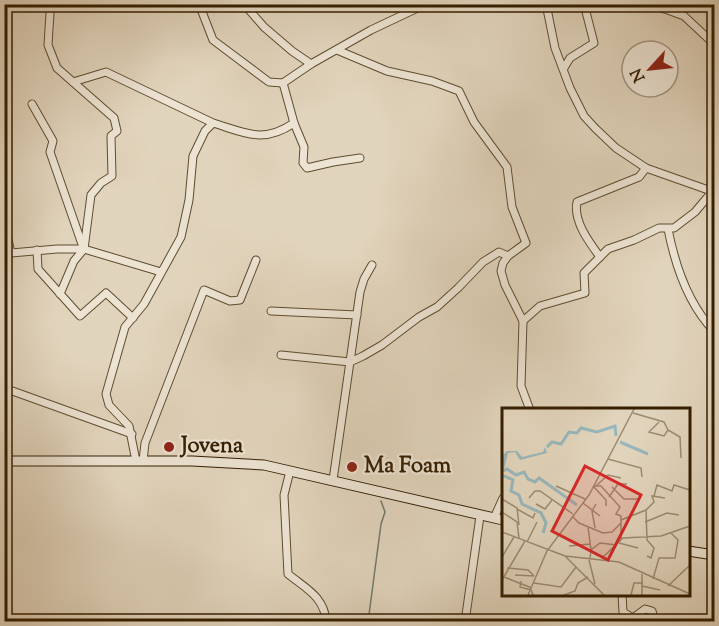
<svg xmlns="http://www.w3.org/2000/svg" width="719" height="626" font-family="'Sorts Mill Goudy',serif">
	<rect width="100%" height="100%" fill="#e1d4bc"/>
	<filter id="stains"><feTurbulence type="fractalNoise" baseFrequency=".00333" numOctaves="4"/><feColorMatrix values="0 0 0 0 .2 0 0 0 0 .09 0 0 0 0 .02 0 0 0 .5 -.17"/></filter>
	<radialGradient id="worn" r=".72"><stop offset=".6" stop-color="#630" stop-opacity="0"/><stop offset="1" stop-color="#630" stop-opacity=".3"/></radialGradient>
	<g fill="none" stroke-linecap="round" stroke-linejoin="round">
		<path stroke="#707970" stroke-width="1.5" d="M368,622L381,524L385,512L381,501"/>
		<defs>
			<g id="street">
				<path d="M199,4L213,40L269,82L283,83"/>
				<path d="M244,4L264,27L292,51L311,64"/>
				<path d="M546,4L555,48L570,88L584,116L595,128L616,148L646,168L714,192"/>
				<path d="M644,4L665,9L684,16L714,44"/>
				<path d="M50,13L48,45L57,68L114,118L117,131L111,136L112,176L101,183L91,195L84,249L74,261L60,294"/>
				<path d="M337,50L387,71L432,81L459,91L474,122L507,167L512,207L526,243L508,256L503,263L501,271L505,285L523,321L521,386L530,410"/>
				<path d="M564,68L570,58L594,43L584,4"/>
				<path d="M73,82L106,72L213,123"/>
				<path d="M32,104L53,141L50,152L83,247"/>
				<path d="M294,123L304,147L303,163L307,168L333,162L360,158"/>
				<path d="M4,222L11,253L57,249H84L161,272"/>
				<path d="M668,229C675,265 688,304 714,331"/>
				<path d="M37,250L38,269L80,316L106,293L133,318"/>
				<path d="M600,257C589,242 573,221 577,202L639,177L646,168"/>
				<path d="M271,311L357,315"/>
				<path d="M523,321L540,306L585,293L584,273L608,249L634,240L659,228H674L695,212L711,193"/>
				<path d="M281,355L350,362L363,356L382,345L419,317L437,307L458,288L483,262L499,252L508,256"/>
				<path d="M4,388L132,434"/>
				<path d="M136,461L129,426L109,405L106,394L125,327L144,304L181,237L189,200L193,156L205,131L213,123C246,133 263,144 294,123L283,83L311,64L371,30L426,4"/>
				<path d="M143,461L145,443L204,290L230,301L240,300L256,260"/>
				<path d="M290,471L284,495L288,574C305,588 325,597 326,622"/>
				<path d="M333,480L360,292L364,279L372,265"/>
				<path d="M494,518L503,498"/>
				<path d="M622,594L623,612L633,618L645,609L652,611L655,622"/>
				<path d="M465,622L480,516"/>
			</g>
			<g id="secondary">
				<path d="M4,461H192L264,465L503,520"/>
				<path d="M688,551L714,555"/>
			</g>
		</defs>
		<use href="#street" stroke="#5f4c2f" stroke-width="9"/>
		<use href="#secondary" stroke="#341e00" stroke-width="11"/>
		<use href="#street" stroke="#ece3d3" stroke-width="7"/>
		<use href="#secondary" stroke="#ece3d3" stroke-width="9"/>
	</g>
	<g fill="#8f2418" stroke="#ece3d3" stroke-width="2">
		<circle cx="169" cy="447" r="6"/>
		<circle cx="352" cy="467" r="6"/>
	</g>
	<g text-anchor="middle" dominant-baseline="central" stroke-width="4.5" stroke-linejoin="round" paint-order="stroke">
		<g font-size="22" font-weight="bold" fill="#341e00" stroke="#ece3d3" text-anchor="start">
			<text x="181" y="447">Jovena</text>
			<text x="364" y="467">Ma Foam</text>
		</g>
	</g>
	<g transform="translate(502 408)">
		<rect width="188" height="188" fill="#e1d4bc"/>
		<path d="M43,39L45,45L18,52L13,44L6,45L0,69V48L5,43H15L20,49L41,44Z" fill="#98b6bb"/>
		<path fill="none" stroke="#98b6bb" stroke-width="3" d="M118,34L146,46M45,39L50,34L59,36L67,24L75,25L79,20L95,24L113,18L114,28M1,63L5,61L14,67L22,64L26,71L33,74L37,70L75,97M0,67L11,72L9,83L17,87L20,96L39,105L44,115L41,125"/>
		<path fill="none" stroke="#9c8b71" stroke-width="1.5" d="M131,5L162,14L166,22L178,29L179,50M157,14L147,24L162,28L166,22M106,51L139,60L140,69M54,78L83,91M92,78H99L118,99L114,106L119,108V131M94,78L106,67L119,70M92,79L104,92V98M110,79L122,91H136M152,88L155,77L170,83L172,77L188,82M107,89L116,76H125M27,90L33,83H38L71,106M0,91L15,100L17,117M81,95L98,108M34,96L43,101L50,92M15,101L31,110L33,105M144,102L145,132L152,140L149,150L145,148M0,104L15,114L17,130M70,108L77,115L101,125L110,124L119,115M119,112L144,102L152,94L150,88L163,90M143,114L165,105L177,107M86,119L89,142M93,120L90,103L94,96M0,124L63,148L117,154L188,186M25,134L35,114M117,135L136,140M67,138L88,136M63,148L102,187M0,149L12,129M88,150L89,142L98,135L115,137M100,150L121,130L159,128L188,118M87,152L93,176M5,160L26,162L32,168M13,167L32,168M2,169L30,180M151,171L157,150H173L176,132L169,125M0,172L23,133M19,173L18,179L29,182L31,187M32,175L59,179L74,159M140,178L158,182M166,178L188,157M26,187L45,143L87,87L132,1M62,187L73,183L76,175L86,169M129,187L132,175H141M140,187V166"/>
		<path fill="#d62828" fill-opacity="0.15" stroke="#d62828" stroke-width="3" d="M83,58L139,87L106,152L50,123Z"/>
		<rect width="188" height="188" fill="none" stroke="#341e00" stroke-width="3"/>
	</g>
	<rect width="719" height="626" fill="none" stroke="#e1d4bc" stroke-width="24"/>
	<rect x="6" y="6" width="707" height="614" fill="none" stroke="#341e00" stroke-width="3"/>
	<rect x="12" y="12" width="695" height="602" fill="none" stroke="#341e00" stroke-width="1.5"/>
	<g transform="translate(650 69) rotate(243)"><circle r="28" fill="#ece3d3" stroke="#a2947f" stroke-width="1.5"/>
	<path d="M0-4.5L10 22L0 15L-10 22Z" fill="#8f2418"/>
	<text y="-9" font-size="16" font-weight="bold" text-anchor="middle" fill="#341e00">N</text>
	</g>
	<rect width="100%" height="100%" filter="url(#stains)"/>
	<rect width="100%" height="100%" fill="url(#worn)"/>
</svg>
